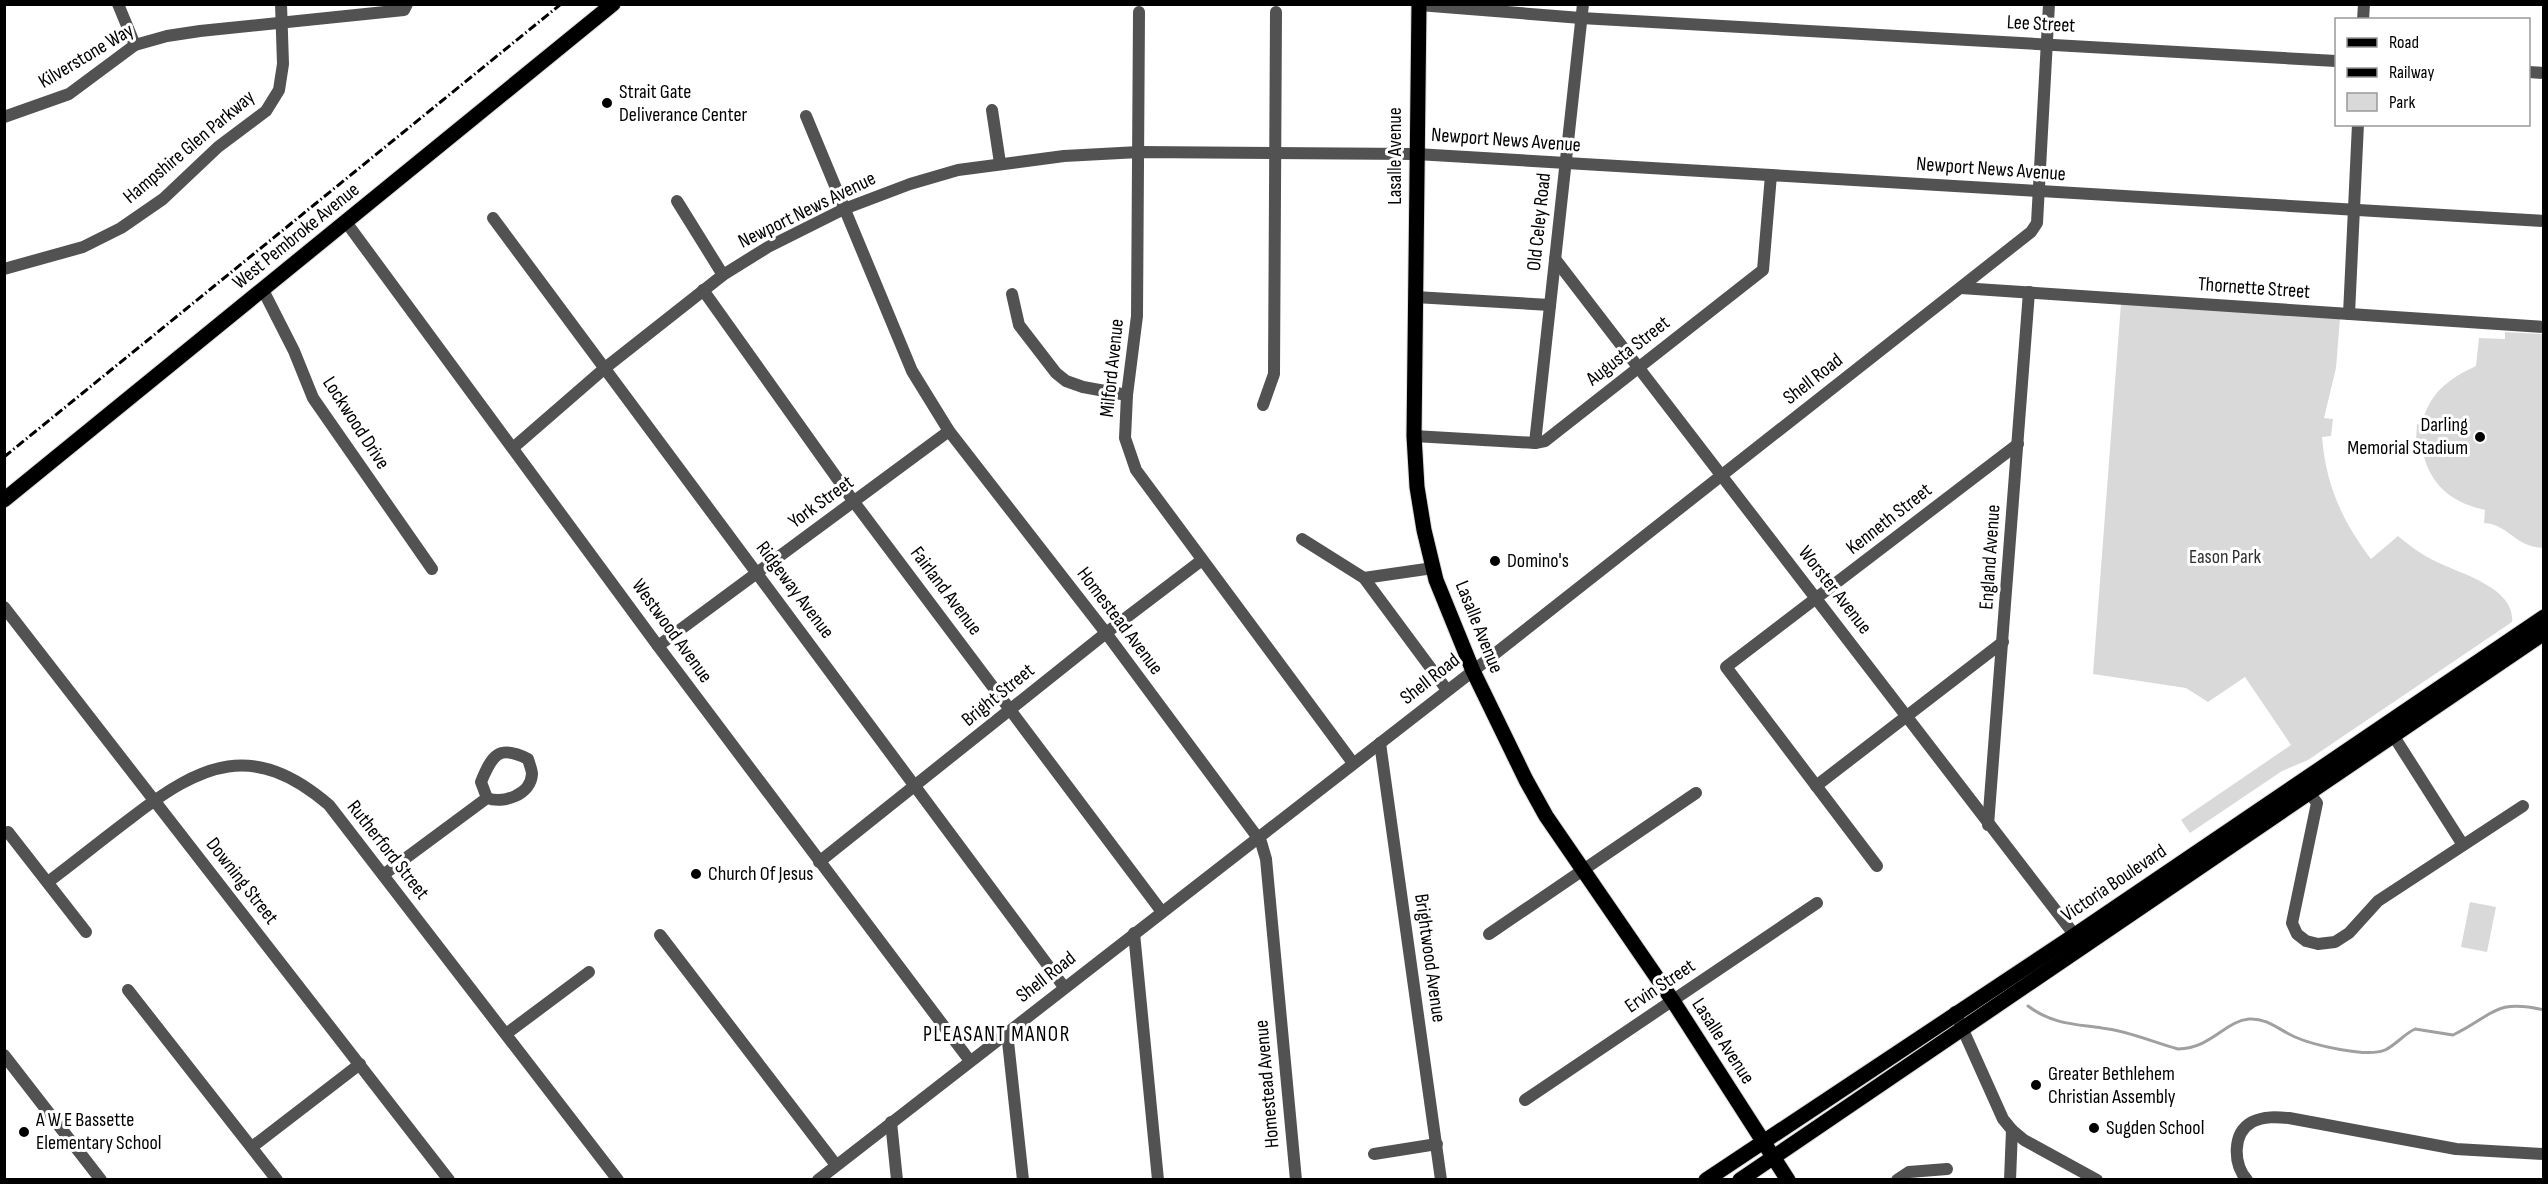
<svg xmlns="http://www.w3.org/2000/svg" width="2548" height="1184" font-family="'Sofia Sans Condensed',sans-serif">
	<rect width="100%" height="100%" fill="#fff"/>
	<g fill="#d9d9d9">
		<path d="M2121,303L2340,318L2336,368L2324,418L2333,419L2331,436L2322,437C2326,485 2342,521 2371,559L2398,536C2410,546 2422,555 2437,562C2459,573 2516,588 2512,622L2308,760L2282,771L2190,833L2181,820L2291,745L2245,677L2208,702L2186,688L2093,674Z"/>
		<path d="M2505,332L2543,334V548C2513,546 2510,525 2484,523L2485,510C2447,502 2426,480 2421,442L2416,441L2417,424L2422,425C2428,394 2448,379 2476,366L2479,338L2505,339Z"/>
		<path d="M2470,902L2496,907L2487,952L2461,947Z"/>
	</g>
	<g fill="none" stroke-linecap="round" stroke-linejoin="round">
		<path stroke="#a0a0a0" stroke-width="3" d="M2028,1006C2052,1024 2074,1024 2102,1028C2128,1031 2153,1042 2178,1049C2212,1048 2225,1021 2249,1019C2268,1018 2279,1030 2295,1037C2313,1045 2367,1058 2385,1050C2396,1045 2404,1034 2415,1029L2453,1035C2493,1016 2494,998 2544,1010"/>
		<defs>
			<g id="major">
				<path d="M1419,4L1414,436L1417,487L1424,530L1436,580L1473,671L1526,780L1546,816L1673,1001L1788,1180"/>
				<path d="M4,500L613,4"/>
				<path d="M1706,1180L2075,935L2544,617"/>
				<path d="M1740,1180L2544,633"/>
			</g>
		</defs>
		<use href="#major" stroke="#dbdbdb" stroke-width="17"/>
		<g stroke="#525252" stroke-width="12">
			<path d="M118,4L135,45"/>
			<path d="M1419,5L1581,18L2336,61"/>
			<path d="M1139,12L1137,316L1127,395L1125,438L1136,470L1353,763"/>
			<path d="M2363,20L2364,4"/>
			<path d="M2528,72L2544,73"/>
			<path d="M992,110L1000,163"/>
			<path d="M806,116L912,371L949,431L1106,633L1261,842L1266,859L1296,1180"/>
			<path d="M4,117L69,94L135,45L167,36L200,31L404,10L407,4"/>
			<path d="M677,201L723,275"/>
			<path d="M493,218L1064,987"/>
			<path d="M346,222L658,646L970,1061"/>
			<path d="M1555,259L2080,942"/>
			<path d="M4,269L83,247L121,228L163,199L218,147L266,111L279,90L283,64L281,4"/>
			<path d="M1961,288L2544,327"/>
			<path d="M263,290L294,351L313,398L432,569"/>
			<path d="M703,290L854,502L1162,912"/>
			<path d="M1012,294L1019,325L1056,373L1066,381L1083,387L1127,395"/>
			<path d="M1415,297L1550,305"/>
			<path d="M2349,314L2358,124"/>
			<path d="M1263,405L1274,374L1276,12"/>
			<path d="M1414,436L1535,443L1545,441L1763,270L1771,175"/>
			<path d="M1535,443L1583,4"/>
			<path d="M514,447L605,368L723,275L768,247L844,209L910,184L958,170L1064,156L1139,152L1416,154L2544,221"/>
			<path d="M1302,539L1364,578L1447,690"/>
			<path d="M1364,578L1433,568"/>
			<path d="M4,607L449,1180"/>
			<path d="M658,646L949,431"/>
			<path d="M2393,735L2463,845"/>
			<path d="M1380,743L1441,1180"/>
			<path d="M1816,786L2003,642"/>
			<path d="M2305,787L2317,803L2292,923L2297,934L2306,941L2318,944L2335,942L2349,933L2378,901L2523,806"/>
			<path d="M1988,825L2029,292"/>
			<path d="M8,832L86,932"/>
			<path d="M819,862L1106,633L1202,560"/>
			<path d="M1877,866L1726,667L2018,444"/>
			<path d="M383,875L487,798L481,782C492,755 499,744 528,759C529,763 532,770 532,774C531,795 503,804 487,798"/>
			<path d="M48,882C76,861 103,839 131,818C202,763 253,740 329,805L618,1180"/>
			<path d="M1134,933L1158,1180"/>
			<path d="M1489,934L1696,793"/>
			<path d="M660,935L836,1165"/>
			<path d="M128,990L277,1180"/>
			<path d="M1955,1012L2003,1119L2012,1130L2010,1180"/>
			<path d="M1007,1032L1023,1180"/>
			<path d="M506,1034L589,972"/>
			<path d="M4,1055L101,1180"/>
			<path d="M1525,1100L1817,903"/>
			<path d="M891,1122L897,1180"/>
			<path d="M2012,1130L2024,1140L2097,1180"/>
			<path d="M252,1147L360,1064"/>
			<path d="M1374,1154L1437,1144"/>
			<path d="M818,1180L1473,671L2031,232L2037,223L2049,4"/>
			<path d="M1897,1180L1909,1172L1947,1169"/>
			<path d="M2247,1180C2233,1164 2232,1133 2252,1122C2264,1116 2277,1117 2289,1118L2456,1149L2544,1154"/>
		</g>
		<use href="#major" stroke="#000" stroke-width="15"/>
		<path stroke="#000" stroke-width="3" stroke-dasharray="9 3 1.5 3" stroke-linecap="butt" d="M4,457L561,4"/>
	</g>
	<g fill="#000" stroke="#fff" stroke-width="2">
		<circle cx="607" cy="103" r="6"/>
		<circle cx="2480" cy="437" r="6"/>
		<circle cx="1495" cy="561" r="6"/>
		<circle cx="696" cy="874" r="6"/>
		<circle cx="2036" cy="1085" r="6"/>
		<circle cx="2094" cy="1128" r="6"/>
		<circle cx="24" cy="1132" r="6"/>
	</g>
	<g text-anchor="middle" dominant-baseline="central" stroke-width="6" stroke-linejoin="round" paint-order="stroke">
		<g font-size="20" fill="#000" stroke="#fff">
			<text transform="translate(2041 24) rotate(3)">Lee Street</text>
			<text transform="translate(86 56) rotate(-31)">Kilverstone Way</text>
			<text transform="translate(1506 140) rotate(4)">Newport News Avenue</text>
			<text transform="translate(189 147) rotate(-40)">Hampshire Glen Parkway</text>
			<text transform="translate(1395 156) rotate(-90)">Lasalle Avenue</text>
			<text transform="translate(1991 169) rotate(4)">Newport News Avenue</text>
			<text transform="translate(807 210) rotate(-26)">Newport News Avenue</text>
			<text transform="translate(1539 222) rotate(-84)">Old Celey Road</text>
			<text transform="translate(296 236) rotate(-39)">West Pembroke Avenue</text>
			<text transform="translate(2254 288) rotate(4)">Thornette Street</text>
			<text transform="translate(1628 351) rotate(-38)">Augusta Street</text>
			<text transform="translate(1112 368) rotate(-84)">Milford Avenue</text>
			<text transform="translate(1813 379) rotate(-38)">Shell Road</text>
			<text transform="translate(356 423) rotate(57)">Lockwood Drive</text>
			<text transform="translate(821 502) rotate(-36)">York Street</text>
			<text transform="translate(1889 519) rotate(-38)">Kenneth Street</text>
			<text transform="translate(1990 557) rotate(-86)">England Avenue</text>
			<text transform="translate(795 590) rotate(53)">Ridgeway Avenue</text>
			<text transform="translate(1835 590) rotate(52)">Worster Avenue</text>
			<text transform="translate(946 591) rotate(53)">Fairland Avenue</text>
			<text transform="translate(1120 621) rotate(53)">Homestead Avenue</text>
			<text transform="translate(1479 627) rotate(68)">Lasalle Avenue</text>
			<text transform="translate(672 631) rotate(54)">Westwood Avenue</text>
			<text transform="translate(1430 679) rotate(-38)">Shell Road</text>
			<text transform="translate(998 695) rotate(-39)">Bright Street</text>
			<text transform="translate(388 850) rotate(52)">Rutherford Street</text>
			<text transform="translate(242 881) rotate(52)">Downing Street</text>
			<text transform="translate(2114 883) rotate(-34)">Victoria Boulevard</text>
			<text transform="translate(1430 958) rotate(82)">Brightwood Avenue</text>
			<text transform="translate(1046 977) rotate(-38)">Shell Road</text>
			<text transform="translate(1660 986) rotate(-34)">Ervin Street</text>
			<text transform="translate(1723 1041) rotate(57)">Lasalle Avenue</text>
			<text transform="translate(1267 1084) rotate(-95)">Homestead Avenue</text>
		</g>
		<g font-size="20" fill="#000" stroke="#fff" text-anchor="start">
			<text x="619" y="92">Strait Gate<tspan x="619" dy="23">Deliverance Center</tspan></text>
			<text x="2468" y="425" text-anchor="end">Darling<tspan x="2468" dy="23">Memorial Stadium</tspan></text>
			<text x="1507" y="561">Domino's</text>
			<text x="708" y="874">Church Of Jesus</text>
			<text x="2048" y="1074">Greater Bethlehem<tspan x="2048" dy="23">Christian Assembly</tspan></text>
			<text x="36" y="1120">A W E Bassette<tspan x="36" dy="23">Elementary School</tspan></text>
			<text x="2106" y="1128">Sugden School</text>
		</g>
		<g font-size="20" fill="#303030" stroke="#fff">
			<text x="2225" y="557">Eason Park</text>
		</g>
		<g font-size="21" letter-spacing="1.5" fill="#000" stroke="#fff">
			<text x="997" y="1034">PLEASANT MANOR</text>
		</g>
	</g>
	<rect width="2548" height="1184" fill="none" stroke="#000000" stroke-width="12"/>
	<rect x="2335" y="18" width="195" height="108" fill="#ffffff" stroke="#999999" stroke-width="1.5"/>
	<rect x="2347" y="38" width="30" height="9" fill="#000000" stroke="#999999" stroke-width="1.5"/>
	<text x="2389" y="48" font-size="18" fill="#000000">Road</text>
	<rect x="2347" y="68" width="30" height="9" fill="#000000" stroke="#999999" stroke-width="1.5"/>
	<text x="2389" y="78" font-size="18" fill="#000000">Railway</text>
	<rect x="2347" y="93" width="30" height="18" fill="#d9d9d9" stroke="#999999" stroke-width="1.5"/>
	<text x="2389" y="108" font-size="18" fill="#000000">Park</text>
</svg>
